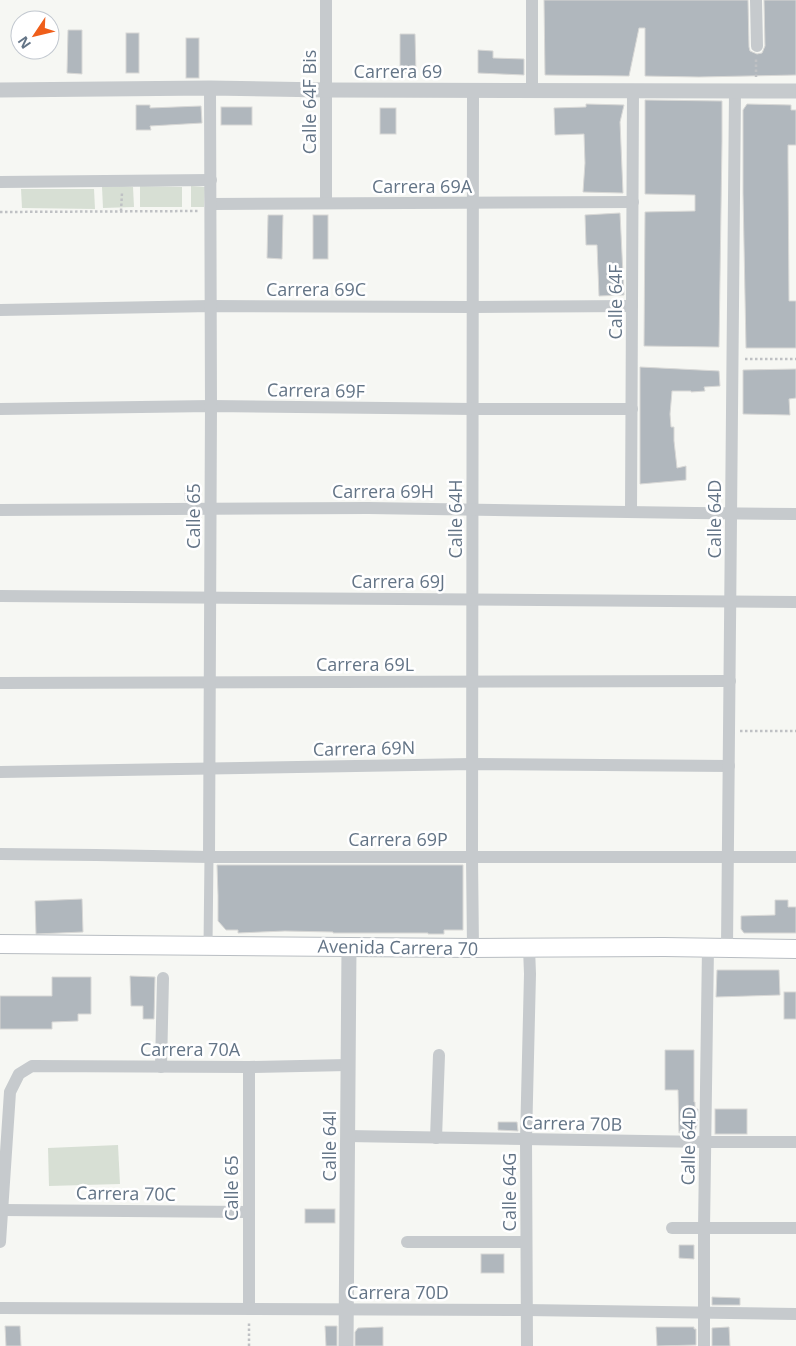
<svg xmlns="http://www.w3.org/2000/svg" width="796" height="1346" font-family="'Open Sans',sans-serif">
	<rect width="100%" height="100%" fill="#f6f7f3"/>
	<g fill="#d7dfd4">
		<path d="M122,186L133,187L134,207L103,208L102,187Z"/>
		<path d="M140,186L182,187V207H140Z"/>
		<path d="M191,186L205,187L204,207H191Z"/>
		<path d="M21,189H94L95,209L22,208Z"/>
		<path d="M118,1145L120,1184L49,1186L48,1148Z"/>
	</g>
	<g fill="#b0b7bd" stroke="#d8d8d6">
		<path d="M544,0H748L749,47L750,51L757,54L762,53L765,46L764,0H796V75L699,77L645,76V28H639L629,76L545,75Z"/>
		<path d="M68,30H82V74L67,73Z"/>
		<rect x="126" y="33" width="13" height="40"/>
		<path d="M400,34H415L416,73H400Z"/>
		<rect x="186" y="38" width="13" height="40"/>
		<path d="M478,50L493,51V58L524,59V75L478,73Z"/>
		<path d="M645,100L722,101V141L719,347L644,346L645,212L695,211V195L645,194Z"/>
		<path d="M586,104L624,105L620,122L623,193L583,192L585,163L584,134L555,135L554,108L586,107Z"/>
		<path d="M747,104L791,105V110H796V145H788V161L789,301H796V348H746L743,193V110Z"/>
		<path d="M136,105H150V108L201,106L202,123L150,126L151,130H136Z"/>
		<rect x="221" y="107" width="31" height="18"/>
		<rect x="380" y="108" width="16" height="26"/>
		<path d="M620,213L624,295L599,296L597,245H586L585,215Z"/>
		<path d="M268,215H283L282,259L267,258Z"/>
		<rect x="313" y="215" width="15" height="44"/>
		<path d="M640,367L719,371L720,386L704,387L705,391L691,392V391H672L670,414L671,427H674V441L677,468L686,466V480L640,484Z"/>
		<path d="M796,369V398L789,399L790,415L743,414V370Z"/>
		<path d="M200,486L201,501H185V487Z"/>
		<path d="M217,865H463V930H444V934H428V933H333V932L285,931L238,933V930H226L218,921V895Z"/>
		<path d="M82,899L83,932L36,934L35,901Z"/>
		<path d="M775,900H788V907H796V933H744L741,929V916L775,915Z"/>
		<path d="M717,970H779L780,995L716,997Z"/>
		<path d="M130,976L155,977L154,1019H143V1006H131Z"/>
		<path d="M52,977H91V1014H78V1021L52,1022V1029H0V996H52Z"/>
		<rect x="784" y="992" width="12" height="27"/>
		<path d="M665,1050H694V1102H695V1109H698L697,1125L693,1134L679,1133L678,1090H665Z"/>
		<rect x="715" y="1109" width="32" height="25"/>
		<path d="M498,1122H517L518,1131L498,1130Z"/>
		<rect x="305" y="1209" width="30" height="14"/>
		<path d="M679,1245H694V1259L679,1258Z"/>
		<rect x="481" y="1254" width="23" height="19"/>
		<path d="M712,1297L740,1298V1305H712Z"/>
		<path d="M5,1326H20L21,1346H6Z"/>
		<path d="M325,1326H337V1346H326Z"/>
		<path d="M383,1327V1346H355V1332L358,1328Z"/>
		<path d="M656,1327H694V1329H696V1345L657,1346Z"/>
		<path d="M729,1327L730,1346H712V1328Z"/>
	</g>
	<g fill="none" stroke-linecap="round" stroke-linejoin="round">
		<defs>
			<path id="secondary" d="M0,944L473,948L664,947L796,949"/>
		</defs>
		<use href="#secondary" stroke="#b8bdc2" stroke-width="20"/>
		<g stroke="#bfc1c4" stroke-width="2.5" stroke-dasharray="2.5 2.5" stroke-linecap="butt">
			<path d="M756,77V57"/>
			<path d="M121,211L122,193"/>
			<path d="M0,212L200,211"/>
			<path d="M745,359H796"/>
			<path d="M740,731H796"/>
			<path d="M249,1346V1321"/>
		</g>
		<path stroke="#c6cacd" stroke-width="9" d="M208,945L209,857"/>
		<g stroke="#c6cacd" stroke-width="12">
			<path d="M326,0V203"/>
			<path d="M532,0V91"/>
			<path d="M756,0L757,46"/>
			<path d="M473,91L472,857L473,948"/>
			<path d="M0,182L211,180"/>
			<path d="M211,204L633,202"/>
			<path d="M0,310L211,306L473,307L632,306"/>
			<path d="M0,409L211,406L473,409H632"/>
			<path d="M0,510L368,508L695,513L796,514"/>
			<path d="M631,512L633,91"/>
			<path d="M0,596L796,602"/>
			<path d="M0,683L730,681"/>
			<path d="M0,772L472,764L729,766"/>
			<path d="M0,854L96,855L209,857H796"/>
			<path d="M209,857L211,406L210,88"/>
			<path d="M727,947L735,91"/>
			<path d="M161,1067L163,978"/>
			<path d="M249,1067V1309"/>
			<path d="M347,1136L706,1142H796"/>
			<path d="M436,1138L439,1055"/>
			<path d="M3,1210L249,1212"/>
			<path d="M672,1228H796"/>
			<path d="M0,1242L10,1092L19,1074L32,1066L249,1067L348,1065"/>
			<path d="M407,1242H526"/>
			<path d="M0,1308L526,1310L796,1314"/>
			<path d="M527,1346L526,1140L530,974L529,948"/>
			<path d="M704,1346V1228L708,947"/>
		</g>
		<g stroke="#c6cacd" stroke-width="15">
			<path d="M0,90L210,88L326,90L796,91"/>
			<path d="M346,1346L349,947"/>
		</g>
		<use href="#secondary" stroke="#fff" stroke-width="18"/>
	</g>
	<g text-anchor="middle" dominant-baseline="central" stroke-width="5" stroke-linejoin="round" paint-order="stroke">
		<g font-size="18" fill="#637486" stroke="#fff">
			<text x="398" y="71">Carrera 69</text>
			<text transform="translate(309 102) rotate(-90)">Calle 64F Bis</text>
			<text x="422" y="186">Carrera 69A</text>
			<text x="316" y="289">Carrera 69C</text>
			<text transform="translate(615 302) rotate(-90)">Calle 64F</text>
			<text transform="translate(316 390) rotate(1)">Carrera 69F</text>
			<text x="383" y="491">Carrera 69H</text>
			<text transform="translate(193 516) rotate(-90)">Calle 65</text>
			<text transform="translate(455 519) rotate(-90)">Calle 64H</text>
			<text transform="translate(714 519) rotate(-90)">Calle 64D</text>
			<text x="398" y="581">Carrera 69J</text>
			<text x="365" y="664">Carrera 69L</text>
			<text transform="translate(364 748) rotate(-1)">Carrera 69N</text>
			<text x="398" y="839">Carrera 69P</text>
			<text transform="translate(398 947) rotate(1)">Avenida Carrera 70</text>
			<text x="190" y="1049">Carrera 70A</text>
			<text transform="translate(572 1123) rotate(1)">Carrera 70B</text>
			<text transform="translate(329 1146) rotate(-90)">Calle 64I</text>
			<text transform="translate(688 1146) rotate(-89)">Calle 64D</text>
			<text transform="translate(231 1188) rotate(-90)">Calle 65</text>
			<text transform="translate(509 1192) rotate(-90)">Calle 64G</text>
			<text transform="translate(126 1193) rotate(1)">Carrera 70C</text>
			<text x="398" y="1292">Carrera 70D</text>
		</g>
	</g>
	<g transform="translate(35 35) rotate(235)"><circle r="24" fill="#ffffff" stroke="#c1c7cf"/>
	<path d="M0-4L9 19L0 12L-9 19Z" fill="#ef5e1a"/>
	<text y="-8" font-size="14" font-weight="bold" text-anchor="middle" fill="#637486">N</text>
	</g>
</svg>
